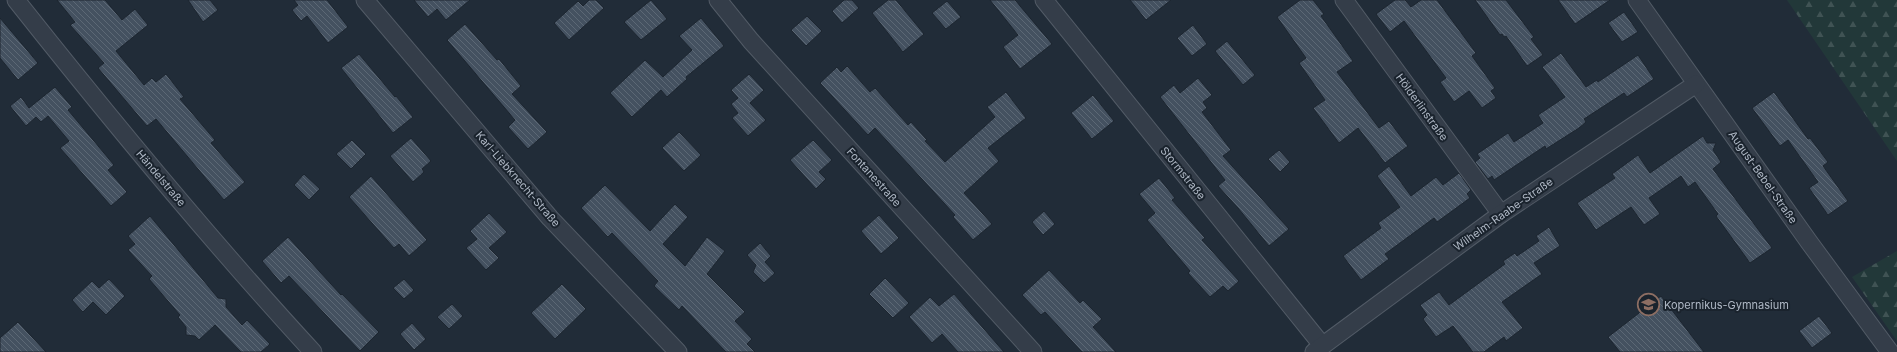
<svg xmlns="http://www.w3.org/2000/svg" width="1897" height="352" font-family="Inter,sans-serif">
	<defs>
		<pattern id="forest-firs" width="22" height="20" patternUnits="userSpaceOnUse"><rect width="22" height="20" fill="#223839"/><path d="M5 1l3.5 6h-7zM16 11l3.5 6h-7z" fill="#405354"/></pattern>
		<pattern id="building-back-hatch" width="6" height="6" patternUnits="userSpaceOnUse"><rect width="6" height="6" fill="#445160"/><path d="M-1 5l2 2M0 0l6 6M5-1l2 2" fill="none" stroke="#5c6875"/></pattern>
	</defs>
	<rect width="100%" height="100%" fill="#212c38"/>
	<g fill="url(#forest-firs)">
		<path d="M1787,0H1897V161Z"/>
		<path d="M1897,251V341L1852,277Z"/>
	</g>
	<g fill="url(#building-back-hatch)" stroke="#1c252f">
		<path d="M57,0H105L122,20L135,9L148,25L116,51L144,85L152,78L156,82L166,74L184,97L180,99L215,140L211,143L245,182L224,200L156,119L147,126L98,68L104,63L70,25L75,22Z"/>
		<path d="M188,0H210L218,10L203,22Z"/>
		<path d="M294,0H327L348,27L328,43L307,16L301,21L292,10L298,5Z"/>
		<path d="M414,0H470L446,20L437,9L428,17Z"/>
		<path d="M589,0H596L604,8L569,40L554,23L578,1L583,6Z"/>
		<path d="M651,0L667,19L641,40L624,22Z"/>
		<path d="M844,0H852L859,8L842,23L832,11Z"/>
		<path d="M888,0H896L924,34L903,52L872,13Z"/>
		<path d="M990,0H1015L1052,44L1020,69L1003,47L1018,35Z"/>
		<path d="M1130,0H1171L1146,20Z"/>
		<path d="M1300,0H1313L1324,14L1321,16L1353,61L1337,72L1379,128L1389,121L1408,146L1385,163L1358,128L1339,143L1313,108L1325,100L1299,63L1306,58L1277,17Z"/>
		<path d="M1395,0H1405L1411,7L1421,0H1437L1476,53L1472,56L1495,88L1491,91L1496,98L1482,108L1469,91L1454,102L1440,82L1446,78L1404,21L1390,32L1376,14Z"/>
		<path d="M1475,0H1506L1534,37L1531,39L1543,55L1527,66L1506,36L1504,37L1502,34L1500,35Z"/>
		<path d="M1558,0H1610L1575,24Z"/>
		<path d="M947,1L961,17L946,29L932,13Z"/>
		<path d="M1624,12L1638,32L1622,42L1608,23Z"/>
		<path d="M807,16L822,31L806,46L791,30Z"/>
		<path d="M0,18L38,63L18,80L0,58Z"/>
		<path d="M701,18L724,46L686,77L687,79L667,97L661,90L632,117L610,93L645,60L663,77L692,50L679,36Z"/>
		<path d="M465,24L497,60L499,59L521,86L512,94L547,132L528,149L508,127L515,120L447,40Z"/>
		<path d="M1193,25L1207,44L1192,56L1177,38Z"/>
		<path d="M1227,41L1255,75L1243,85L1215,51Z"/>
		<path d="M1561,53L1586,87L1597,80L1598,82L1638,55L1654,79L1627,97L1624,93L1584,119L1586,122L1579,128L1546,149L1545,146L1494,180L1492,176L1488,179L1475,162L1480,158L1477,154L1508,133L1514,142L1543,123L1538,115L1565,97L1542,67Z"/>
		<path d="M359,54L395,97L396,96L413,117L393,133L341,68Z"/>
		<path d="M847,66L870,92L875,88L908,125L911,122L927,140L925,141L945,162L995,117L987,107L1006,92L1026,118L988,148L999,161L964,193L992,224L973,240L953,217L955,215L875,128L868,135L820,83L837,67L841,72Z"/>
		<path d="M749,74L764,90L750,103L766,120L748,136L732,118L738,113L731,104L738,98L731,90Z"/>
		<path d="M1198,78L1212,95L1203,102L1207,108L1202,112L1231,150L1223,156L1289,229L1269,246L1238,208L1218,186L1225,180L1160,97L1174,85L1180,93Z"/>
		<path d="M55,87L72,107L68,110L114,165L108,170L127,192L111,206L60,148L69,141L48,116L41,122L36,117L26,126L10,106L21,97L29,108Z"/>
		<path d="M1774,92L1808,139L1810,138L1828,162L1823,166L1848,201L1828,215L1809,188L1818,182L1788,140L1780,146L1752,108Z"/>
		<path d="M1093,95L1114,121L1092,139L1071,113Z"/>
		<path d="M679,132L701,155L684,171L662,148Z"/>
		<path d="M1703,136L1707,143H1716L1713,150L1721,162L1713,169L1772,248L1750,263L1716,216L1718,214L1695,182L1688,187L1681,176L1649,198L1660,214L1644,225L1631,207L1596,230L1577,203L1615,178L1612,174L1638,155L1650,173Z"/>
		<path d="M411,138L431,161L422,169L424,172L413,182L390,156Z"/>
		<path d="M352,140L366,154L351,169L336,154Z"/>
		<path d="M813,140L832,160L819,172L826,179L816,189L790,160Z"/>
		<path d="M1279,150L1290,162L1280,172L1268,159Z"/>
		<path d="M1389,166L1411,196L1436,177L1443,185L1459,173L1471,190L1467,194L1470,198L1437,222L1434,218L1385,254L1389,259L1361,280L1343,256L1381,228L1378,223L1400,207L1377,176Z"/>
		<path d="M304,174L320,189L309,200L294,185Z"/>
		<path d="M371,176L427,240L409,256L399,244L394,248L349,197Z"/>
		<path d="M1159,178L1175,198L1172,200L1205,238L1202,240L1239,281L1228,291L1223,286L1210,297L1188,273L1190,271L1147,220L1155,213L1139,194Z"/>
		<path d="M605,185L650,231L675,204L688,217L663,244L685,266L707,237L725,251L707,274L745,312L735,321L752,339L747,344L755,352H726L682,306L679,310L654,286L658,281L612,233L608,237L581,208Z"/>
		<path d="M1044,211L1055,224L1043,235L1032,222Z"/>
		<path d="M489,213L507,232L489,248L499,258L486,270L466,248L477,239L470,231Z"/>
		<path d="M879,215L899,238L881,254L861,231Z"/>
		<path d="M150,216L218,298L226,299V307L242,325L247,320L270,344L261,352H241L215,325L199,340L195,336L186,335V327L178,317L180,315L149,279L152,276L128,250L135,244L128,236Z"/>
		<path d="M1549,227L1560,246L1534,263L1542,274L1502,302L1523,328L1506,341L1504,337L1484,352H1473L1453,326L1436,337L1423,319L1427,315L1420,305L1439,292L1449,305L1505,264L1503,261L1515,253L1517,256L1539,241L1536,236Z"/>
		<path d="M288,237L341,295L342,294L379,332L360,351L289,276L281,283L262,261Z"/>
		<path d="M760,243L771,256L765,262L775,273L764,283L753,272L756,265L747,255Z"/>
		<path d="M1049,270L1080,303L1083,300L1102,319L1093,327L1116,352H1082L1045,312L1041,315L1022,295Z"/>
		<path d="M885,278L909,303L893,318L869,294Z"/>
		<path d="M109,279L125,296L106,315L93,302L83,312L72,300L92,281L99,288Z"/>
		<path d="M404,279L414,290L404,299L393,288Z"/>
		<path d="M562,284L586,309L555,339L531,313Z"/>
		<path d="M954,294L977,321L1004,352H958L942,334L932,343L909,317L930,297L939,306Z"/>
		<path d="M1661,296L1704,352H1620L1608,337Z"/>
		<path d="M452,304L463,316L449,329L437,317Z"/>
		<path d="M1819,316L1832,333L1812,348L1799,331Z"/>
		<path d="M18,322L46,352H0V338Z"/>
		<path d="M412,323L426,339L414,350L400,334Z"/>
	</g>
	<g fill="none" stroke-linecap="round" stroke-linejoin="round">
		<defs>
			<g id="street">
				<path d="M16,0C111,120 209,239 313,352"/>
				<path d="M365,0L550,218L678,352"/>
				<path d="M718,0L751,41L1033,352"/>
				<path d="M1044,0L1322,345"/>
				<path d="M1344,0L1501,214"/>
				<path d="M1637,0L1809,242L1890,352"/>
				<path d="M1314,352L1501,214L1696,84"/>
			</g>
		</defs>
		<use href="#street" stroke="#525b66" stroke-width="19"/>
		<use href="#street" stroke="#343d49" stroke-width="17"/>
	</g>
	<defs>
		<symbol id="school-ring" viewBox="-11 -11 22 22"><circle r="9.5" fill="#1a232d" stroke="#8d6e63" stroke-width="1.5"/><path d="M0-5L7-2L0 1L-7-2ZM-4 1L0 2.5L4 1V4Q0 6-4 4Z" fill="#8d6e63"/></symbol>
	</defs>
	<g fill-rule="evenodd">
		<use href="#school-ring" x="1636" y="292" width="25" height="25"/>
	</g>
	<g text-anchor="middle" dominant-baseline="central" stroke-width="4" stroke-linejoin="round" paint-order="stroke">
		<g font-size="11" fill="#afb8c5" stroke="#1a232d">
			<text transform="translate(1422 107) rotate(54)">Hölderlinstraße</text>
			<text transform="translate(1183 173) rotate(51)">Stormstraße</text>
			<text transform="translate(874 177) rotate(48)">Fontanestraße</text>
			<text transform="translate(1763 177) rotate(55)">August-Bebel-Straße</text>
			<text transform="translate(161 178) rotate(50)">Händelstraße</text>
			<text transform="translate(518 179) rotate(49)">Karl-Liebknecht-Straße</text>
			<text transform="translate(1503 214) rotate(-35)">Wilhelm-Raabe-Straße</text>
		</g>
		<g font-size="11" fill="#afb8c5" stroke="#1a232d" text-anchor="start">
			<text x="1664" y="305">Kopernikus-Gymnasium</text>
		</g>
	</g>
</svg>
